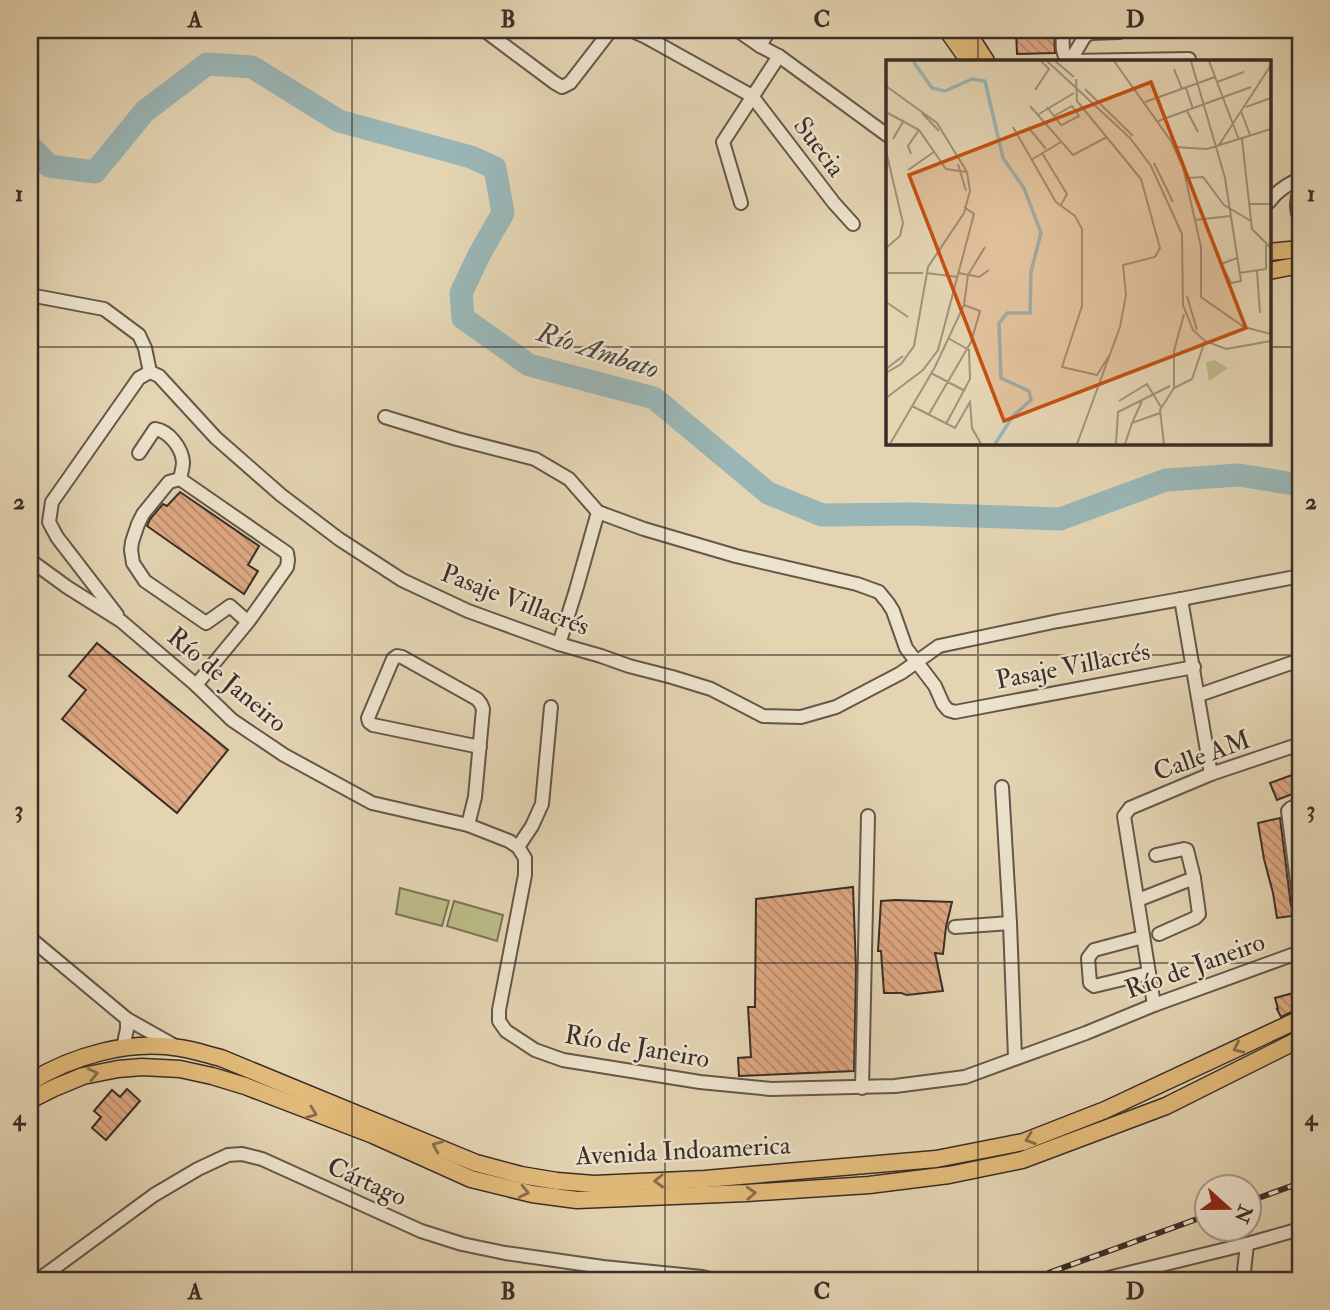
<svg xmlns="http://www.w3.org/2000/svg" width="1330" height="1310" font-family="'IM FELL Double Pica',serif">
	<defs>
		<pattern id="building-back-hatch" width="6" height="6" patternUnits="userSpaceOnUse" patternTransform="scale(1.75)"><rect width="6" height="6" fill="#dfa882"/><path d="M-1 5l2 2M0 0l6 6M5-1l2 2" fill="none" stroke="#b6896a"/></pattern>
	</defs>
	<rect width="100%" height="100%" fill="#e4d4b2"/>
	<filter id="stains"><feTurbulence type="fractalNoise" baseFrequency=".00286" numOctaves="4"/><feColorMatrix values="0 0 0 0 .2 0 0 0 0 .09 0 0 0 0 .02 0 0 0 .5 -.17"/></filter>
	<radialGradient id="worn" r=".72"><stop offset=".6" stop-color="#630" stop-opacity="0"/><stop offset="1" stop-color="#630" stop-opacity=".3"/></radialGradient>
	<g fill="#bbbb87" stroke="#7a7458" stroke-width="2">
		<path d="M400,888L449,901L442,926L396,914Z"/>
		<path d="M454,901L503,915L497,941L447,926Z"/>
	</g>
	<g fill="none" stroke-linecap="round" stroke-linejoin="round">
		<path stroke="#99b6b6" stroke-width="23" d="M30,146L49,166L95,172L145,111L207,64L252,67L339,121L471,157L495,168L503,213L479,255L461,293L463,318L529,365L654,398L768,493L822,515L912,514L1060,519L1166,480L1239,475L1300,485"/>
	</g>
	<g fill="url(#building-back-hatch)" stroke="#3a2d28" stroke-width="2">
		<path d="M1016,30H1054L1055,53L1017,54Z"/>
		<path d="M180,492L259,546L248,565L258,571L244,594L147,526L150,519L163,504L167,506Z"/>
		<path d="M97,643L228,750L177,813L62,719L86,690L69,676Z"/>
		<path d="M1300,772V791L1277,800L1270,783Z"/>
		<path d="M1280,818L1291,906L1294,911L1299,915L1277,918L1273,893L1264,859L1258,823Z"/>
		<path d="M853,887L856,969L854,1071L739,1076L738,1058L751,1057L748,1007H755L756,899Z"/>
		<path d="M896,900L952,902L946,927L943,954L935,953L943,991L907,995L901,993H884L881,951H878L881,901Z"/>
		<path d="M1293,993L1298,1009L1281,1017L1277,1009H1278L1275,998Z"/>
		<path d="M127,1089L140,1101L106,1140L92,1128L101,1117L94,1111L112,1090L120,1097Z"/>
	</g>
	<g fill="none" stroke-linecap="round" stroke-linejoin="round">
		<defs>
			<g id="minor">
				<path d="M484,30L555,83L562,87L570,83L611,30"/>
				<path d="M630,30L646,37L752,96L834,203L853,224"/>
				<path d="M737,30L760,46L779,56L887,135"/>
				<path d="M1063,30C1063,40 1060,56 1070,61L1189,59"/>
				<path d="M760,46L769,30"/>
				<path d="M1070,61L1085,36L1091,33L1119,32L1122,30"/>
				<path d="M1300,191C1296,200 1296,210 1300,219"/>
				<path d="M1269,202C1277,191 1287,184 1300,179"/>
				<path d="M741,203L723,142L779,56"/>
				<path d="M30,295L104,309L139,335L145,348L150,372"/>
				<path d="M385,417L457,439L535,459L569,479L598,512L644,529L736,556L857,584L879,592L888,603L893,611L906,648L935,686L943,704L948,710L955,712L1194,667"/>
				<path d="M139,453L155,429C169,431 182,448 183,462C183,468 181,473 180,479"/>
				<path d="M30,560L67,587L121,621L196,685L232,720L284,755L372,803L468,825L509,841L518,847L525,858V875L499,1010V1021L506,1031L535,1050L563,1060L700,1082L771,1089L895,1086L965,1077L1086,1033L1154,1005L1300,952"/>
				<path d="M1181,599L1211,774"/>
				<path d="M117,615L57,537L49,522L52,502L139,378L150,372L159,376L216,438L281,495L339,539L402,580L468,611L559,644L601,656L629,666L672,677L711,689L763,716L801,717L836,707L901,673L939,646L1058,621L1181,599L1300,576"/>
				<path d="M559,644L576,590L598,512"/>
				<path d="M196,685L248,622L287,567L288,560L287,553L180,479L169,482L143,514L138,524L132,542L131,550L133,563L145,581L206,623L230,606L248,622"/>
				<path d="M1199,695L1300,660"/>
				<path d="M1002,787L1010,923L1015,1058"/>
				<path d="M1300,805L1291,808L1288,811L1300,905"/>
				<path d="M468,825L475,797L483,709L481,704L477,699L402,657L397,656L393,659L368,718L369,722L373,725L480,747"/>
				<path d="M518,847L532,826L542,804L551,707"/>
				<path d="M1156,855L1184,849L1187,850L1194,878"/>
				<path d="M1138,900L1194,878L1199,914L1195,918L1159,934"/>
				<path d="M955,927L1010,923"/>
				<path d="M1143,937L1094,950L1088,958L1090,983L1094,986L1149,973"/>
				<path d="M30,938L127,1019L175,1046"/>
				<path d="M1154,1005L1124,816L1130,808L1211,774L1300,744"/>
				<path d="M123,1048L127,1029V1019"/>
				<path d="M862,1088L868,816"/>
				<path d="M38,1280L154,1195L198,1169L228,1155L242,1154L262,1159L421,1231L462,1244L505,1253L603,1267L702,1277L715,1280"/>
				<path d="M1100,1280L1247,1244L1300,1229"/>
				<path d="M1243,1280L1247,1244"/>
			</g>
			<g id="major">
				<path d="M947,30L969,61"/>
				<path d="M966,30L986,61"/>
				<path d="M1269,252L1300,249"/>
				<path d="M1269,271L1300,265"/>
				<path d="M30,1082C72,1056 130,1039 180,1048C194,1050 208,1055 221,1058L476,1163L521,1175L557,1181L594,1184L705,1179L936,1159L1023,1142L1105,1110L1300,1019"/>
				<path d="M30,1100L54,1088L83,1076L118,1069L142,1067L180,1069L212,1076L245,1086L373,1135L471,1179L532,1194L577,1200L746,1193L869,1185L949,1175L1022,1160L1166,1106L1300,1039"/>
			</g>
		</defs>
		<use href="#minor" stroke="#64574a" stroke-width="16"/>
		<use href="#major" stroke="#3a2d28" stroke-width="19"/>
		<use href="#minor" stroke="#ede3cd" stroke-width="12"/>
		<use href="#major" stroke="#e2ba79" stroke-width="16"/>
		<defs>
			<g id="rail">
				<path d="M1250,1201L1300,1183"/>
				<path d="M1034,1280L1051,1272L1208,1215"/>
			</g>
		</defs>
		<use href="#rail" stroke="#3a2d28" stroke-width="6"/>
		<use href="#rail" stroke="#ede3cd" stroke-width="3.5" stroke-dasharray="10" stroke-linecap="butt"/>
	</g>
	<defs><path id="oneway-chevron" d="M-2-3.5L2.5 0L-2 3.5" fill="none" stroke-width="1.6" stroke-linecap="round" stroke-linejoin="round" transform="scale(1.75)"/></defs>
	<g stroke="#866c4c">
		<use href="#oneway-chevron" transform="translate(1238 1048) rotate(155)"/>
		<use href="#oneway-chevron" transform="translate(93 1074) rotate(-13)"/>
		<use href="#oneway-chevron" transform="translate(312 1113) rotate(21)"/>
		<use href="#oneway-chevron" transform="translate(1030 1139) rotate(161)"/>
		<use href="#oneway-chevron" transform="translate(437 1146) rotate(-157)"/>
		<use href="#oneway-chevron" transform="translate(659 1181) rotate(178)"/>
		<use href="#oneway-chevron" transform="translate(524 1192) rotate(13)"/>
		<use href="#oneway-chevron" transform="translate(751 1193) rotate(-3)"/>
	</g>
	<path fill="none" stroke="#3a2d28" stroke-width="2" stroke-opacity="0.55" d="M352,30V1280M665,30V1280M978,30V61M30,347H887M1269,347H1300M978,443V1280M30,655H1300M30,963H1300"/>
	<g text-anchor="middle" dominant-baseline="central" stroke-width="5" stroke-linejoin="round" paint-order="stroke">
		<g font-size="26" fill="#3a2d28" stroke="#ede3cd">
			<text transform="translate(819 147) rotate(53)">Suecia</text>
			<text transform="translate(515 600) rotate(21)">Pasaje Villacrés</text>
			<text transform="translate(1073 666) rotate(-11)">Pasaje Villacrés</text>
			<text transform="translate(227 680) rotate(40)">Río de Janeiro</text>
			<text transform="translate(1202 756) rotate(-20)">Calle AM</text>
			<text transform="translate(1195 966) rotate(-20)">Río de Janeiro</text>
			<text transform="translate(637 1047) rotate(10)">Río de Janeiro</text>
			<text transform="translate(683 1151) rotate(-3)">Avenida Indoamerica</text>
			<text transform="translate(367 1182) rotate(24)">Cártago</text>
		</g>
		<g font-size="28" font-style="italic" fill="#4d4844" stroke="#ede3cd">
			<text transform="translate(598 351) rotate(18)">Río Ambato</text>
		</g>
	</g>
	<g transform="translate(886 60)">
		<rect width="385" height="385" fill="#e4d4b2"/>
		<path d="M328,300L342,308L323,321L320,302Z" fill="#bbbb87"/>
		<path fill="none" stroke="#99b6b6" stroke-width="3.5" d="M27,1L46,28L59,31L86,19L99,21L117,98L138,128L155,173L145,212L144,253H121L113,263L115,318L143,331L145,340L127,356L109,384"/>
		<path fill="none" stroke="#a0917b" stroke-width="2" d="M161,1L244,78L265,106L296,174L297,245L307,270L319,281L340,289L385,281M169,1L188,17M228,1L285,81L297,107L315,187V237L358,267L385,274M305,1L339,118L355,221L345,223L335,204L351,198M323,1L353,80M288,9L296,29M190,19L191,41L255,119L274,188L269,197L237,205L240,235L234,267L191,384M331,22L358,12M0,26L51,63L81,112L84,131L78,153L42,207L28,286L15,304L0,313M300,28L307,49M199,29L247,76M149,30L163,9L155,1M259,42L329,17M144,46L187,95L221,77M161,47L175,65H176L193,56L186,46L168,56M360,47L385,38M301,51L312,72M355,51L364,75M0,52L33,70L60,109L81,112M36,53L53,71M153,54L188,33M272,61L365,27M127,67L170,142L189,156L196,169V246L176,307L211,315L223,296M142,67L160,89M7,79L18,60M356,79L366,169L385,188M333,85L385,5M289,87L321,89L385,69M0,91L17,163L14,176L0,188M156,93L181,134L175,145M25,94L22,86L33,70M145,100L175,82M268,103L287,142M72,104L80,131M22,110L48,92M301,118L317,117L338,145L365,161M363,144H385M309,160L344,156M371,211L374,253M0,213H37M40,213L72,217M73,213L93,217L103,210M353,213L380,209V185M301,236L311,270M0,242L22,257M0,309L17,296M45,313L79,331M288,328L306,319L319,281M0,338L37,310L52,290L88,154L78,147M233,341L261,324L275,347M256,341L246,363L274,353M26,346L69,368L84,342L86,368L95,384M43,354L85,282L94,251L78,245M60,364L84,319L83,290L62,278M4,384L49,307L78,245L82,215L99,187M230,384L232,352L284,326M239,384L246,363M278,384L274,350L288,328V291L298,254"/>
		<path fill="#c55012" fill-opacity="0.15" stroke="#c55012" stroke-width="3.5" d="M265,22L360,268L118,361L23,115Z"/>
		<rect width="385" height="385" fill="none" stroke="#3a2d28" stroke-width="3.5"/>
	</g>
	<rect width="1330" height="1310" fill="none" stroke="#e4d4b2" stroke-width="77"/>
	<g transform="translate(1228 1208) rotate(111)"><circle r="33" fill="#ede3cd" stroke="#a59a8b" stroke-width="2"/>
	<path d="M0-5L12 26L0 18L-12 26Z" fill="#8f2418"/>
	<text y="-10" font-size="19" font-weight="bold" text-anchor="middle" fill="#3a2d28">N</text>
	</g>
	<rect x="38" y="38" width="1254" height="1234" fill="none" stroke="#3a2d28" stroke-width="2.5"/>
	<g font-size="23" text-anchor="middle" font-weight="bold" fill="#3a2d28">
		<text x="195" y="27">A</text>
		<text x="508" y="27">B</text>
		<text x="822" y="27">C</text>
		<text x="1135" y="27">D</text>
		<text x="19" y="201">1</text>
		<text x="1311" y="201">1</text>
		<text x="19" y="509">2</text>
		<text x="1311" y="509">2</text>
		<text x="19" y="817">3</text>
		<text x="1311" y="817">3</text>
		<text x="19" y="1125">4</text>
		<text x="1311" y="1125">4</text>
		<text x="195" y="1299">A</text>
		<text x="508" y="1299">B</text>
		<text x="822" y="1299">C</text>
		<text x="1135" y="1299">D</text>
	</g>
	<rect width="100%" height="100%" filter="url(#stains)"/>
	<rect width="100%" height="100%" fill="url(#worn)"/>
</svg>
